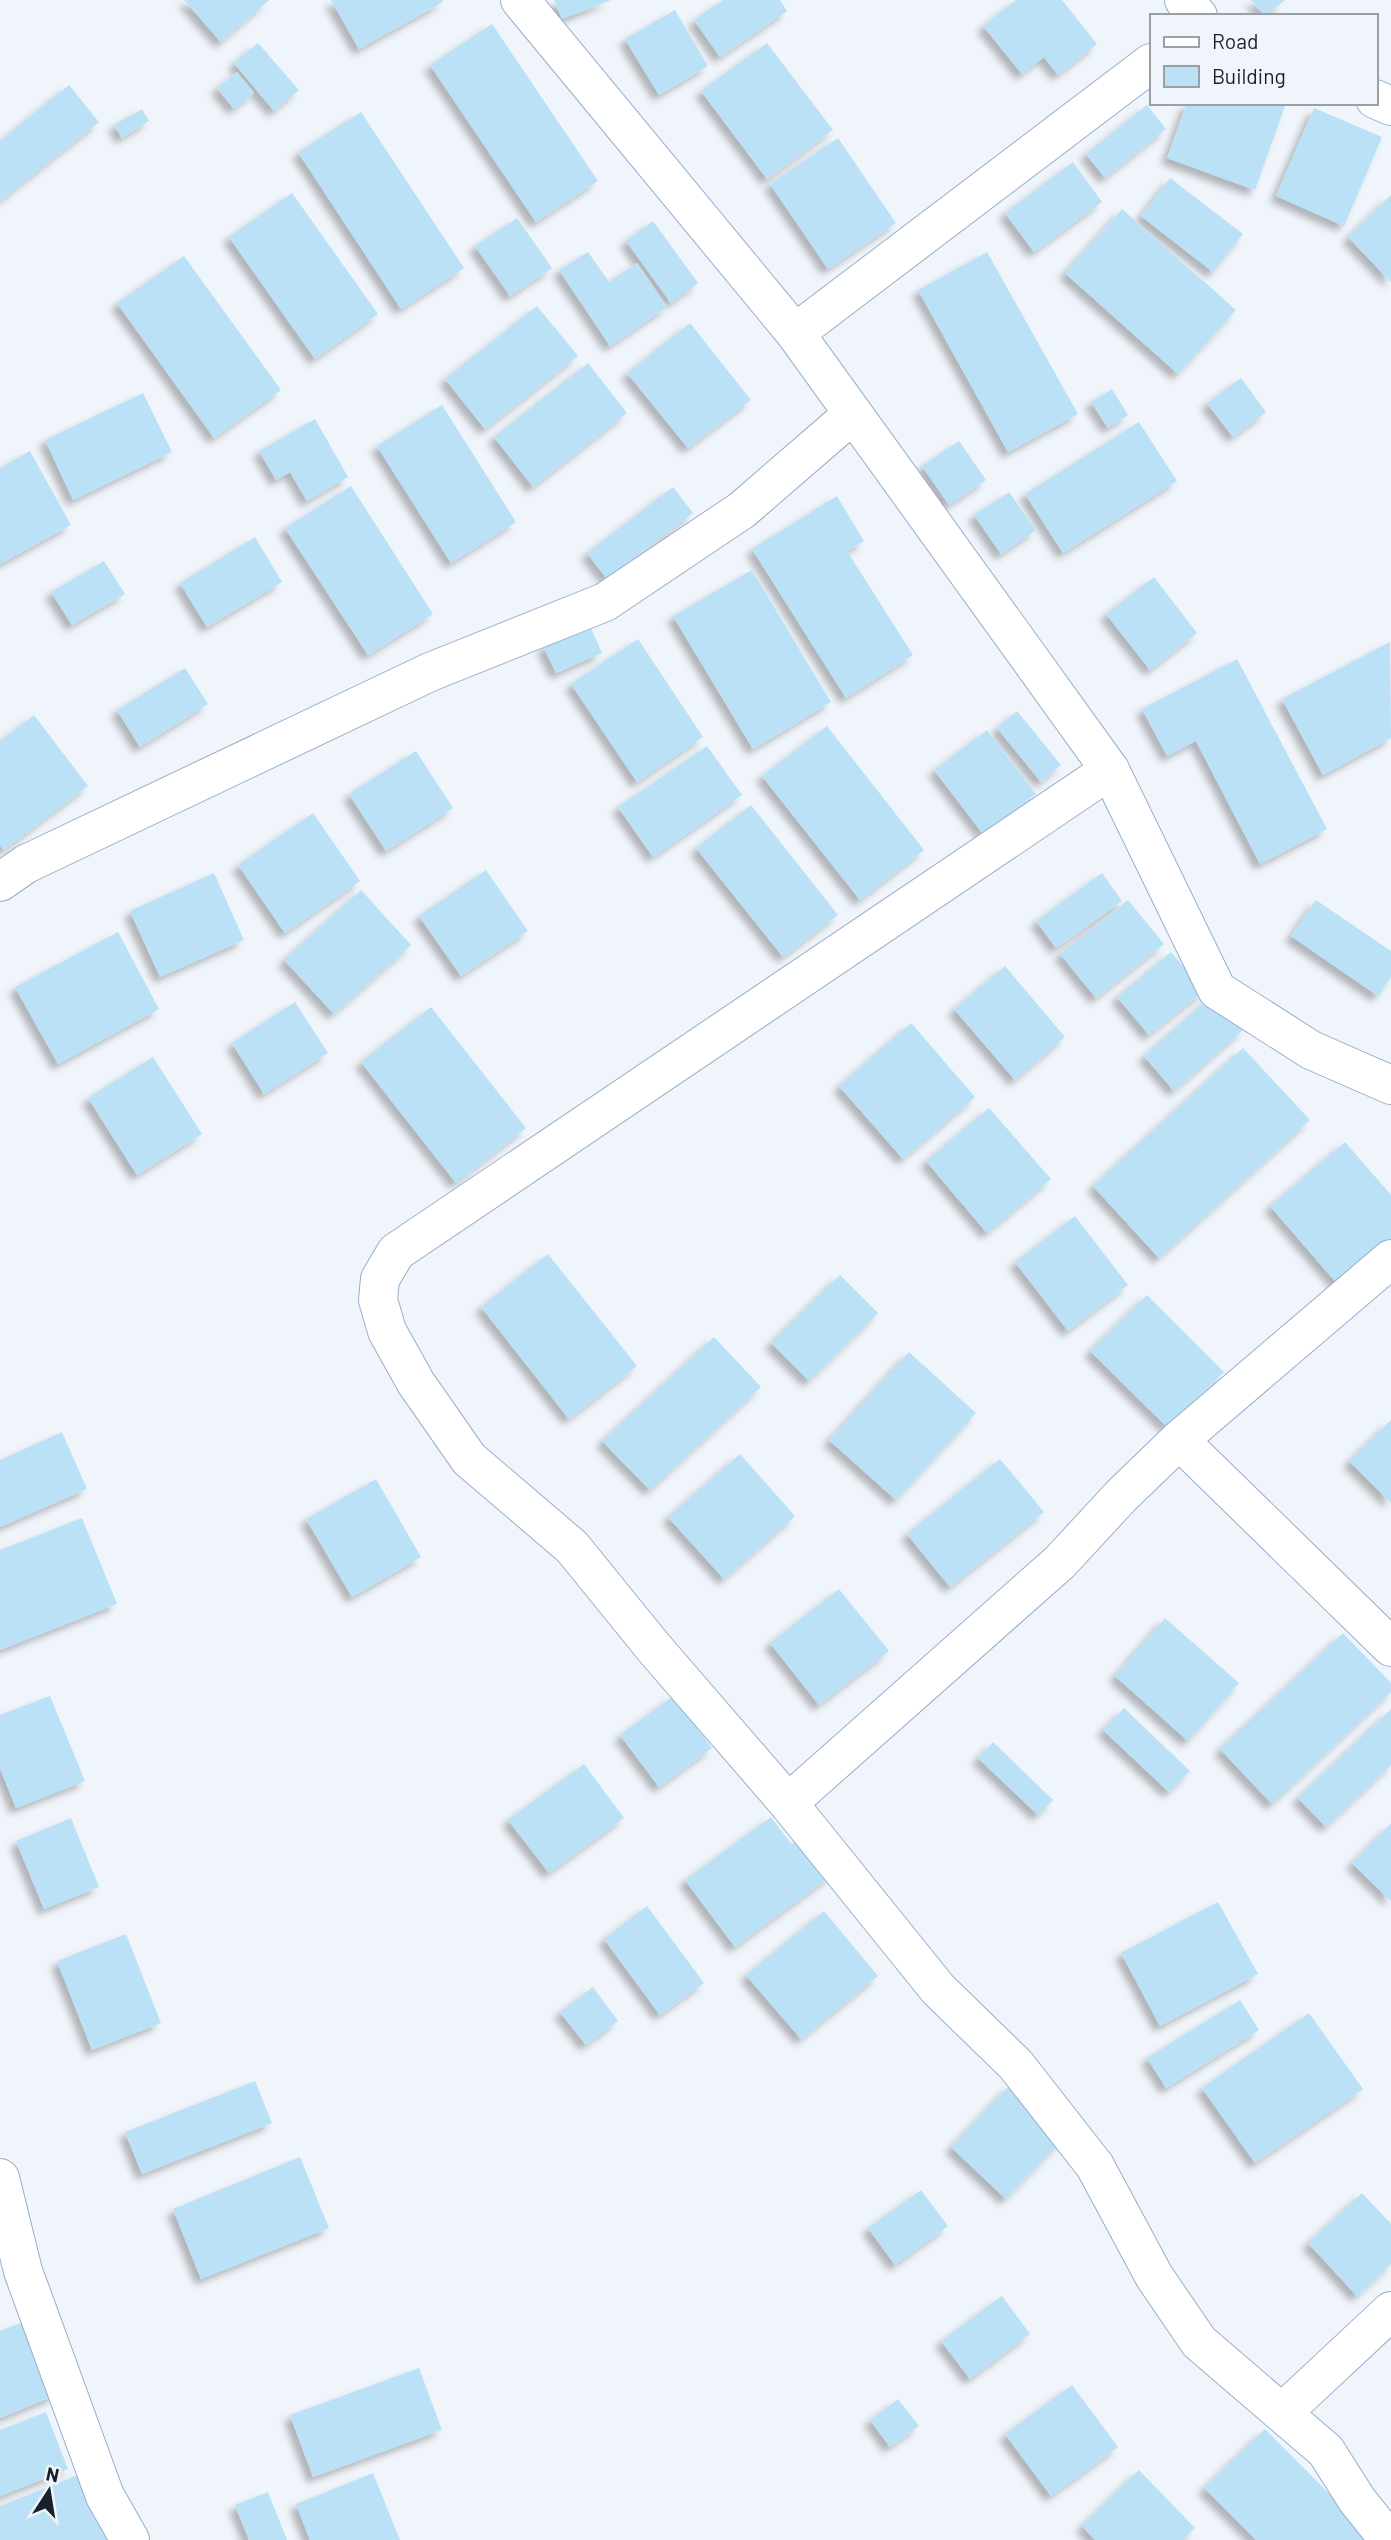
<svg xmlns="http://www.w3.org/2000/svg" width="1391" height="2540" font-family="Barlow,sans-serif">
	<defs>
		<filter id="shadow"><feDropShadow dx="-6" dy="6" stdDeviation="3.5" flood-color="#0004"/></filter>
	</defs>
	<rect width="100%" height="100%" fill="#f0f5fb"/>
	<g fill="#bae1f6" filter="url(#shadow)">
		<path d="M184,0H269L221,42Z"/>
		<path d="M331,0H442L443,2L359,49Z"/>
		<path d="M554,0H611L562,19Z"/>
		<path d="M723,0H780L787,11L720,57L694,20Z"/>
		<path d="M1016,0H1062L1097,44L1058,75L1044,57L1022,74L983,26Z"/>
		<path d="M1251,0H1285L1265,16Z"/>
		<path d="M675,10L708,66L659,95L625,39Z"/>
		<path d="M492,24L598,181L536,222L430,65Z"/>
		<path d="M258,43L299,90L274,111L234,63Z"/>
		<path d="M767,43L833,130L767,179L701,91Z"/>
		<path d="M237,72L254,93L234,109L217,88Z"/>
		<path d="M69,85L99,122L0,201V141Z"/>
		<path d="M1187,103H1286L1255,190L1167,158Z"/>
		<path d="M1147,105L1166,129L1105,178L1086,154Z"/>
		<path d="M1314,108L1382,137L1344,226L1276,196Z"/>
		<path d="M142,109L149,121L122,138L114,125Z"/>
		<path d="M361,112L464,268L401,309L298,152Z"/>
		<path d="M838,138L896,223L828,269L770,184Z"/>
		<path d="M1073,162L1102,202L1034,252L1005,213Z"/>
		<path d="M1170,178L1243,234L1213,272L1141,216Z"/>
		<path d="M292,193L378,314L315,359L229,237Z"/>
		<path d="M1391,195V282L1348,237Z"/>
		<path d="M1122,209L1236,310L1178,374L1065,273Z"/>
		<path d="M517,218L552,268L510,296L475,246Z"/>
		<path d="M653,221L698,283L671,303L626,241Z"/>
		<path d="M588,252L609,282L637,263L667,307L610,346L559,270Z"/>
		<path d="M987,252L1078,414L1008,452L918,290Z"/>
		<path d="M184,256L281,390L214,438L117,303Z"/>
		<path d="M537,306L578,356L485,429L445,379Z"/>
		<path d="M690,323L751,400L688,448L627,373Z"/>
		<path d="M588,363L627,413L533,487L494,437Z"/>
		<path d="M1241,378L1266,412L1233,437L1207,403Z"/>
		<path d="M1112,389L1128,415L1108,428L1091,402Z"/>
		<path d="M143,393L172,452L73,500L45,440Z"/>
		<path d="M442,405L516,522L451,563L377,446Z"/>
		<path d="M315,419L348,477L307,501L290,472L276,480L259,451Z"/>
		<path d="M1139,422L1177,481L1063,553L1025,494Z"/>
		<path d="M959,441L986,480L949,505L922,466Z"/>
		<path d="M30,451L71,525L0,564V468Z"/>
		<path d="M351,486L433,614L368,655L285,528Z"/>
		<path d="M673,487L693,513L607,579L587,553Z"/>
		<path d="M1009,492L1036,530L1001,554L974,515Z"/>
		<path d="M837,496L864,541L847,551L913,655L846,698L752,549Z"/>
		<path d="M255,537L282,582L207,627L180,583Z"/>
		<path d="M104,561L125,594L72,625L51,592Z"/>
		<path d="M752,570L831,702L753,749L673,616Z"/>
		<path d="M1154,577L1197,633L1150,670L1106,614Z"/>
		<path d="M590,626L602,653L556,673L543,646Z"/>
		<path d="M638,639L703,737L637,782L571,684Z"/>
		<path d="M1390,642L1391,738L1323,775L1282,699Z"/>
		<path d="M1237,659L1327,829L1260,864L1196,741L1167,756L1142,709Z"/>
		<path d="M185,668L208,704L140,747L117,710Z"/>
		<path d="M1017,711L1061,765L1041,782L997,728Z"/>
		<path d="M34,715L88,786L4,850L0,845V741Z"/>
		<path d="M827,726L924,850L860,900L762,776Z"/>
		<path d="M987,730L1036,794L983,834L934,770Z"/>
		<path d="M707,746L742,795L653,857L618,807Z"/>
		<path d="M416,751L453,808L386,851L349,794Z"/>
		<path d="M751,805L838,915L783,957L696,848Z"/>
		<path d="M313,813L360,881L285,933L238,865Z"/>
		<path d="M486,870L528,931L461,976L419,916Z"/>
		<path d="M214,873L244,940L160,977L130,911Z"/>
		<path d="M1102,873L1122,901L1056,948L1036,921Z"/>
		<path d="M361,890L411,945L334,1014L284,960Z"/>
		<path d="M1128,900L1164,944L1096,998L1060,954Z"/>
		<path d="M1316,900L1391,951V977L1378,996L1291,936Z"/>
		<path d="M118,932L159,1009L58,1064L15,987Z"/>
		<path d="M1171,952L1204,991L1149,1035L1117,997Z"/>
		<path d="M1005,966L1065,1037L1015,1080L954,1009Z"/>
		<path d="M1214,994L1244,1029L1174,1091L1144,1056Z"/>
		<path d="M295,1002L328,1053L264,1094L232,1043Z"/>
		<path d="M431,1007L526,1128L456,1183L361,1062Z"/>
		<path d="M911,1023L975,1097L903,1159L839,1086Z"/>
		<path d="M1243,1048L1310,1120L1159,1258L1093,1186Z"/>
		<path d="M153,1057L202,1134L137,1175L88,1098Z"/>
		<path d="M989,1108L1051,1179L987,1233L926,1161Z"/>
		<path d="M1345,1142L1391,1195V1244L1340,1287L1270,1206Z"/>
		<path d="M1075,1216L1128,1285L1068,1331L1015,1262Z"/>
		<path d="M548,1254L637,1366L569,1419L481,1307Z"/>
		<path d="M840,1275L878,1313L809,1381L771,1343Z"/>
		<path d="M1147,1295L1224,1372L1167,1427L1090,1351Z"/>
		<path d="M714,1337L761,1387L650,1490L602,1441Z"/>
		<path d="M909,1352L976,1413L896,1500L829,1440Z"/>
		<path d="M1391,1420V1503L1349,1461Z"/>
		<path d="M62,1432L87,1489L0,1527V1460Z"/>
		<path d="M740,1454L795,1516L724,1579L668,1517Z"/>
		<path d="M1000,1459L1044,1512L950,1587L907,1534Z"/>
		<path d="M376,1479L421,1557L352,1597L306,1519Z"/>
		<path d="M82,1518L117,1604L0,1650V1550Z"/>
		<path d="M839,1589L889,1651L819,1705L770,1643Z"/>
		<path d="M1165,1618L1239,1683L1188,1741L1115,1676Z"/>
		<path d="M1343,1633L1391,1683V1692L1272,1804L1220,1749Z"/>
		<path d="M50,1696L85,1781L16,1808L0,1768V1715Z"/>
		<path d="M673,1696L712,1748L659,1787L620,1735Z"/>
		<path d="M1124,1708L1190,1771L1169,1792L1103,1730Z"/>
		<path d="M1391,1709V1765L1326,1827L1298,1798Z"/>
		<path d="M993,1742L1053,1800L1038,1815L978,1758Z"/>
		<path d="M584,1764L624,1818L549,1873L508,1820Z"/>
		<path d="M771,1817L792,1845L803,1837L832,1875L735,1947L685,1880Z"/>
		<path d="M71,1818L99,1887L44,1909L16,1841Z"/>
		<path d="M1391,1823V1901L1352,1863Z"/>
		<path d="M1218,1902L1258,1974L1160,2026L1121,1953Z"/>
		<path d="M647,1906L704,1983L660,2015L604,1939Z"/>
		<path d="M824,1911L878,1976L801,2039L746,1975Z"/>
		<path d="M126,1934L161,2023L92,2050L57,1961Z"/>
		<path d="M593,1987L618,2021L586,2045L560,2012Z"/>
		<path d="M1240,2000L1259,2030L1166,2088L1147,2058Z"/>
		<path d="M1309,2013L1363,2089L1255,2163L1202,2088Z"/>
		<path d="M255,2081L272,2123L142,2174L125,2132Z"/>
		<path d="M1010,2085L1065,2137L1006,2199L951,2147Z"/>
		<path d="M300,2157L329,2228L201,2279L173,2209Z"/>
		<path d="M921,2190L948,2226L895,2265L868,2228Z"/>
		<path d="M1362,2193L1391,2224V2264L1357,2296L1308,2243Z"/>
		<path d="M1002,2296L1030,2334L970,2379L941,2341Z"/>
		<path d="M26,2321L56,2395L0,2418V2331Z"/>
		<path d="M419,2368L442,2430L313,2477L290,2415Z"/>
		<path d="M1072,2385L1118,2447L1051,2496L1005,2434Z"/>
		<path d="M898,2399L919,2426L890,2447L870,2420Z"/>
		<path d="M46,2412L68,2469L0,2496V2430Z"/>
		<path d="M1265,2429L1375,2540H1256L1204,2488Z"/>
		<path d="M1139,2470L1195,2528L1182,2540H1095L1082,2526Z"/>
		<path d="M83,2473L110,2540H0V2506Z"/>
		<path d="M373,2473L400,2540H310L296,2504Z"/>
		<path d="M268,2492L287,2540H249L235,2505Z"/>
	</g>
	<g fill="none" stroke-linecap="round" stroke-linejoin="round">
		<defs>
			<g id="minor">
				<path d="M520,0L795,333L1110,770L1217,990L1311,1050L1391,1085"/>
				<path d="M1184,0L1198,16"/>
				<path d="M1375,99L1391,106"/>
				<path d="M795,333L1151,63"/>
				<path d="M1110,770L396,1252L380,1279L378,1300L387,1331L416,1383L469,1459L572,1547L654,1648L788,1803L938,1989L1016,2065L1095,2166L1154,2276L1199,2342L1326,2451L1357,2500L1389,2540"/>
				<path d="M0,882L26,864L430,672L605,602L742,510L853,414"/>
				<path d="M1179,1440L1391,1647"/>
				<path d="M788,1803L1060,1562L1121,1496L1179,1440L1391,1259"/>
				<path d="M0,2178L23,2271L105,2496L130,2540"/>
				<path d="M1283,2412L1391,2311"/>
			</g>
		</defs>
		<use href="#minor" stroke="#96aecb" stroke-width="40"/>
		<use href="#minor" stroke="#fff" stroke-width="38"/>
	</g>
	<rect x="1150" y="14" width="228" height="91" fill="#f0f5fb" stroke="#99a0a8" stroke-width="2"/>
	<rect x="1164" y="37" width="35" height="10" fill="#ffffff" stroke="#99a0a8" stroke-width="2"/>
	<text x="1212" y="49" font-size="21" fill="#17202b">Road</text>
	<rect x="1164" y="66" width="35" height="21" fill="#bae1f6" stroke="#99a0a8" stroke-width="2"/>
	<text x="1212" y="84" font-size="21" fill="#17202b">Building</text>
	<g transform="translate(49 2491) rotate(12)" stroke="#f0f5fb" stroke-width="5" paint-order="stroke">
	<path d="M0-5L12 26L0 18L-12 26Z" fill="#17202b"/>
	<text y="-10" font-size="19" font-weight="bold" text-anchor="middle" fill="#17202b">N</text>
	</g>
</svg>
